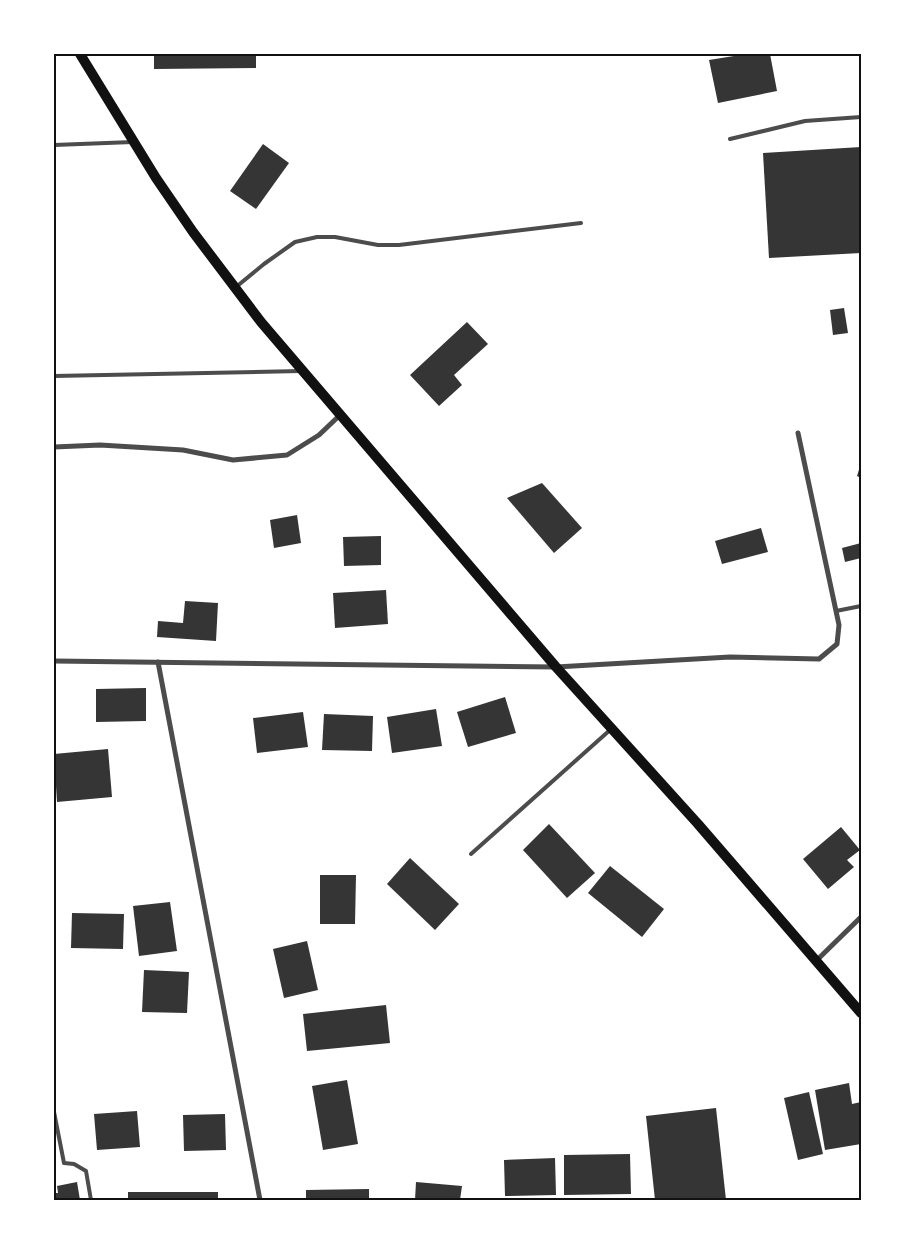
<svg xmlns="http://www.w3.org/2000/svg" width="915" height="1254" font-family="'Golos Text',sans-serif">
	<rect width="100%" height="100%" fill="#fff"/>
	<g fill="#353535">
		<path d="M154,54H256V68L154,69Z"/>
		<path d="M733,54H770L777,91L718,103L709,60L734,56Z"/>
		<path d="M263,144L289,163L256,209L230,191Z"/>
		<path d="M861,147V253L769,258L763,153Z"/>
		<path d="M844,308L848,333L833,335L830,310Z"/>
		<path d="M467,322L488,344L454,375L462,385L439,406L410,375Z"/>
		<path d="M861,463V478L857,476Z"/>
		<path d="M542,483L582,528L554,553L507,498Z"/>
		<path d="M297,515L301,543L274,548L270,520Z"/>
		<path d="M761,528L768,552L722,564L715,541Z"/>
		<path d="M381,536V565L344,566L343,537Z"/>
		<path d="M861,543V558L845,562L842,548Z"/>
		<path d="M386,590L388,624L335,628L333,593Z"/>
		<path d="M185,601L218,603L216,641L157,637L158,621L183,623Z"/>
		<path d="M146,688V721L96,722V689Z"/>
		<path d="M505,697L516,733L468,747L457,712Z"/>
		<path d="M436,709L442,746L392,753L387,717Z"/>
		<path d="M303,712L308,747L257,753L253,718Z"/>
		<path d="M324,714L373,716L372,751L322,750Z"/>
		<path d="M108,749L112,797L57,802L54,754Z"/>
		<path d="M549,824L595,873L567,898L523,850Z"/>
		<path d="M841,827L860,850L847,860L854,867L828,889L803,859Z"/>
		<path d="M410,858L459,904L435,930L387,884Z"/>
		<path d="M610,866L664,909L642,937L588,893Z"/>
		<path d="M320,875H356L355,924H320Z"/>
		<path d="M170,902L177,951L139,956L133,906Z"/>
		<path d="M72,913L124,914L123,949L71,948Z"/>
		<path d="M307,941L318,990L284,998L273,949Z"/>
		<path d="M144,970L189,972L187,1013L142,1012Z"/>
		<path d="M386,1005L390,1043L307,1051L303,1014Z"/>
		<path d="M347,1080L358,1144L323,1150L312,1086Z"/>
		<path d="M849,1083L852,1104L861,1102V1127L859,1128L861,1144L825,1150L815,1090Z"/>
		<path d="M809,1092L823,1154L798,1160L784,1098Z"/>
		<path d="M716,1108L726,1200H655L646,1116Z"/>
		<path d="M137,1111L140,1147L97,1150L94,1114Z"/>
		<path d="M225,1114L226,1150L184,1151L183,1115Z"/>
		<path d="M630,1154L631,1194L564,1195V1155Z"/>
		<path d="M555,1158L556,1195L505,1196L504,1160Z"/>
		<path d="M77,1182L80,1200H54V1193H58L57,1186Z"/>
		<path d="M416,1182L462,1186L460,1200H415Z"/>
		<path d="M369,1189V1200H306V1190Z"/>
		<rect x="128" y="1192" width="90" height="8"/>
	</g>
	<g fill="none" stroke-linecap="round" stroke-linejoin="round">
		<g stroke="#4c4c4c" stroke-width="4">
			<path d="M730,139L805,121L861,117"/>
			<path d="M54,145L133,142"/>
			<path d="M236,287L264,264L295,242L317,237H335L378,245H399L581,223"/>
			<path d="M54,376L301,371"/>
			<path d="M836,611L861,606"/>
			<path d="M471,854L610,730"/>
			<path d="M54,1112L64,1163L74,1164L86,1171L91,1200"/>
		</g>
		<g stroke="#4c4c4c" stroke-width="5">
			<path d="M54,447L100,445L183,450L233,460L287,455L319,435L340,415"/>
			<path d="M54,661L556,667L730,657L819,659L837,644L839,625L798,433"/>
			<path d="M158,662L260,1200"/>
			<path d="M816,961L861,917"/>
		</g>
		<path stroke="#111" stroke-width="10" d="M80,54L156,178L193,232L261,322L556,667L698,824L861,1013"/>
	</g>
	<rect width="915" height="1254" fill="none" stroke="#ffffff" stroke-width="110"/>
	<rect x="55" y="55" width="805" height="1144" fill="none" stroke="#111" stroke-width="2"/>
</svg>
